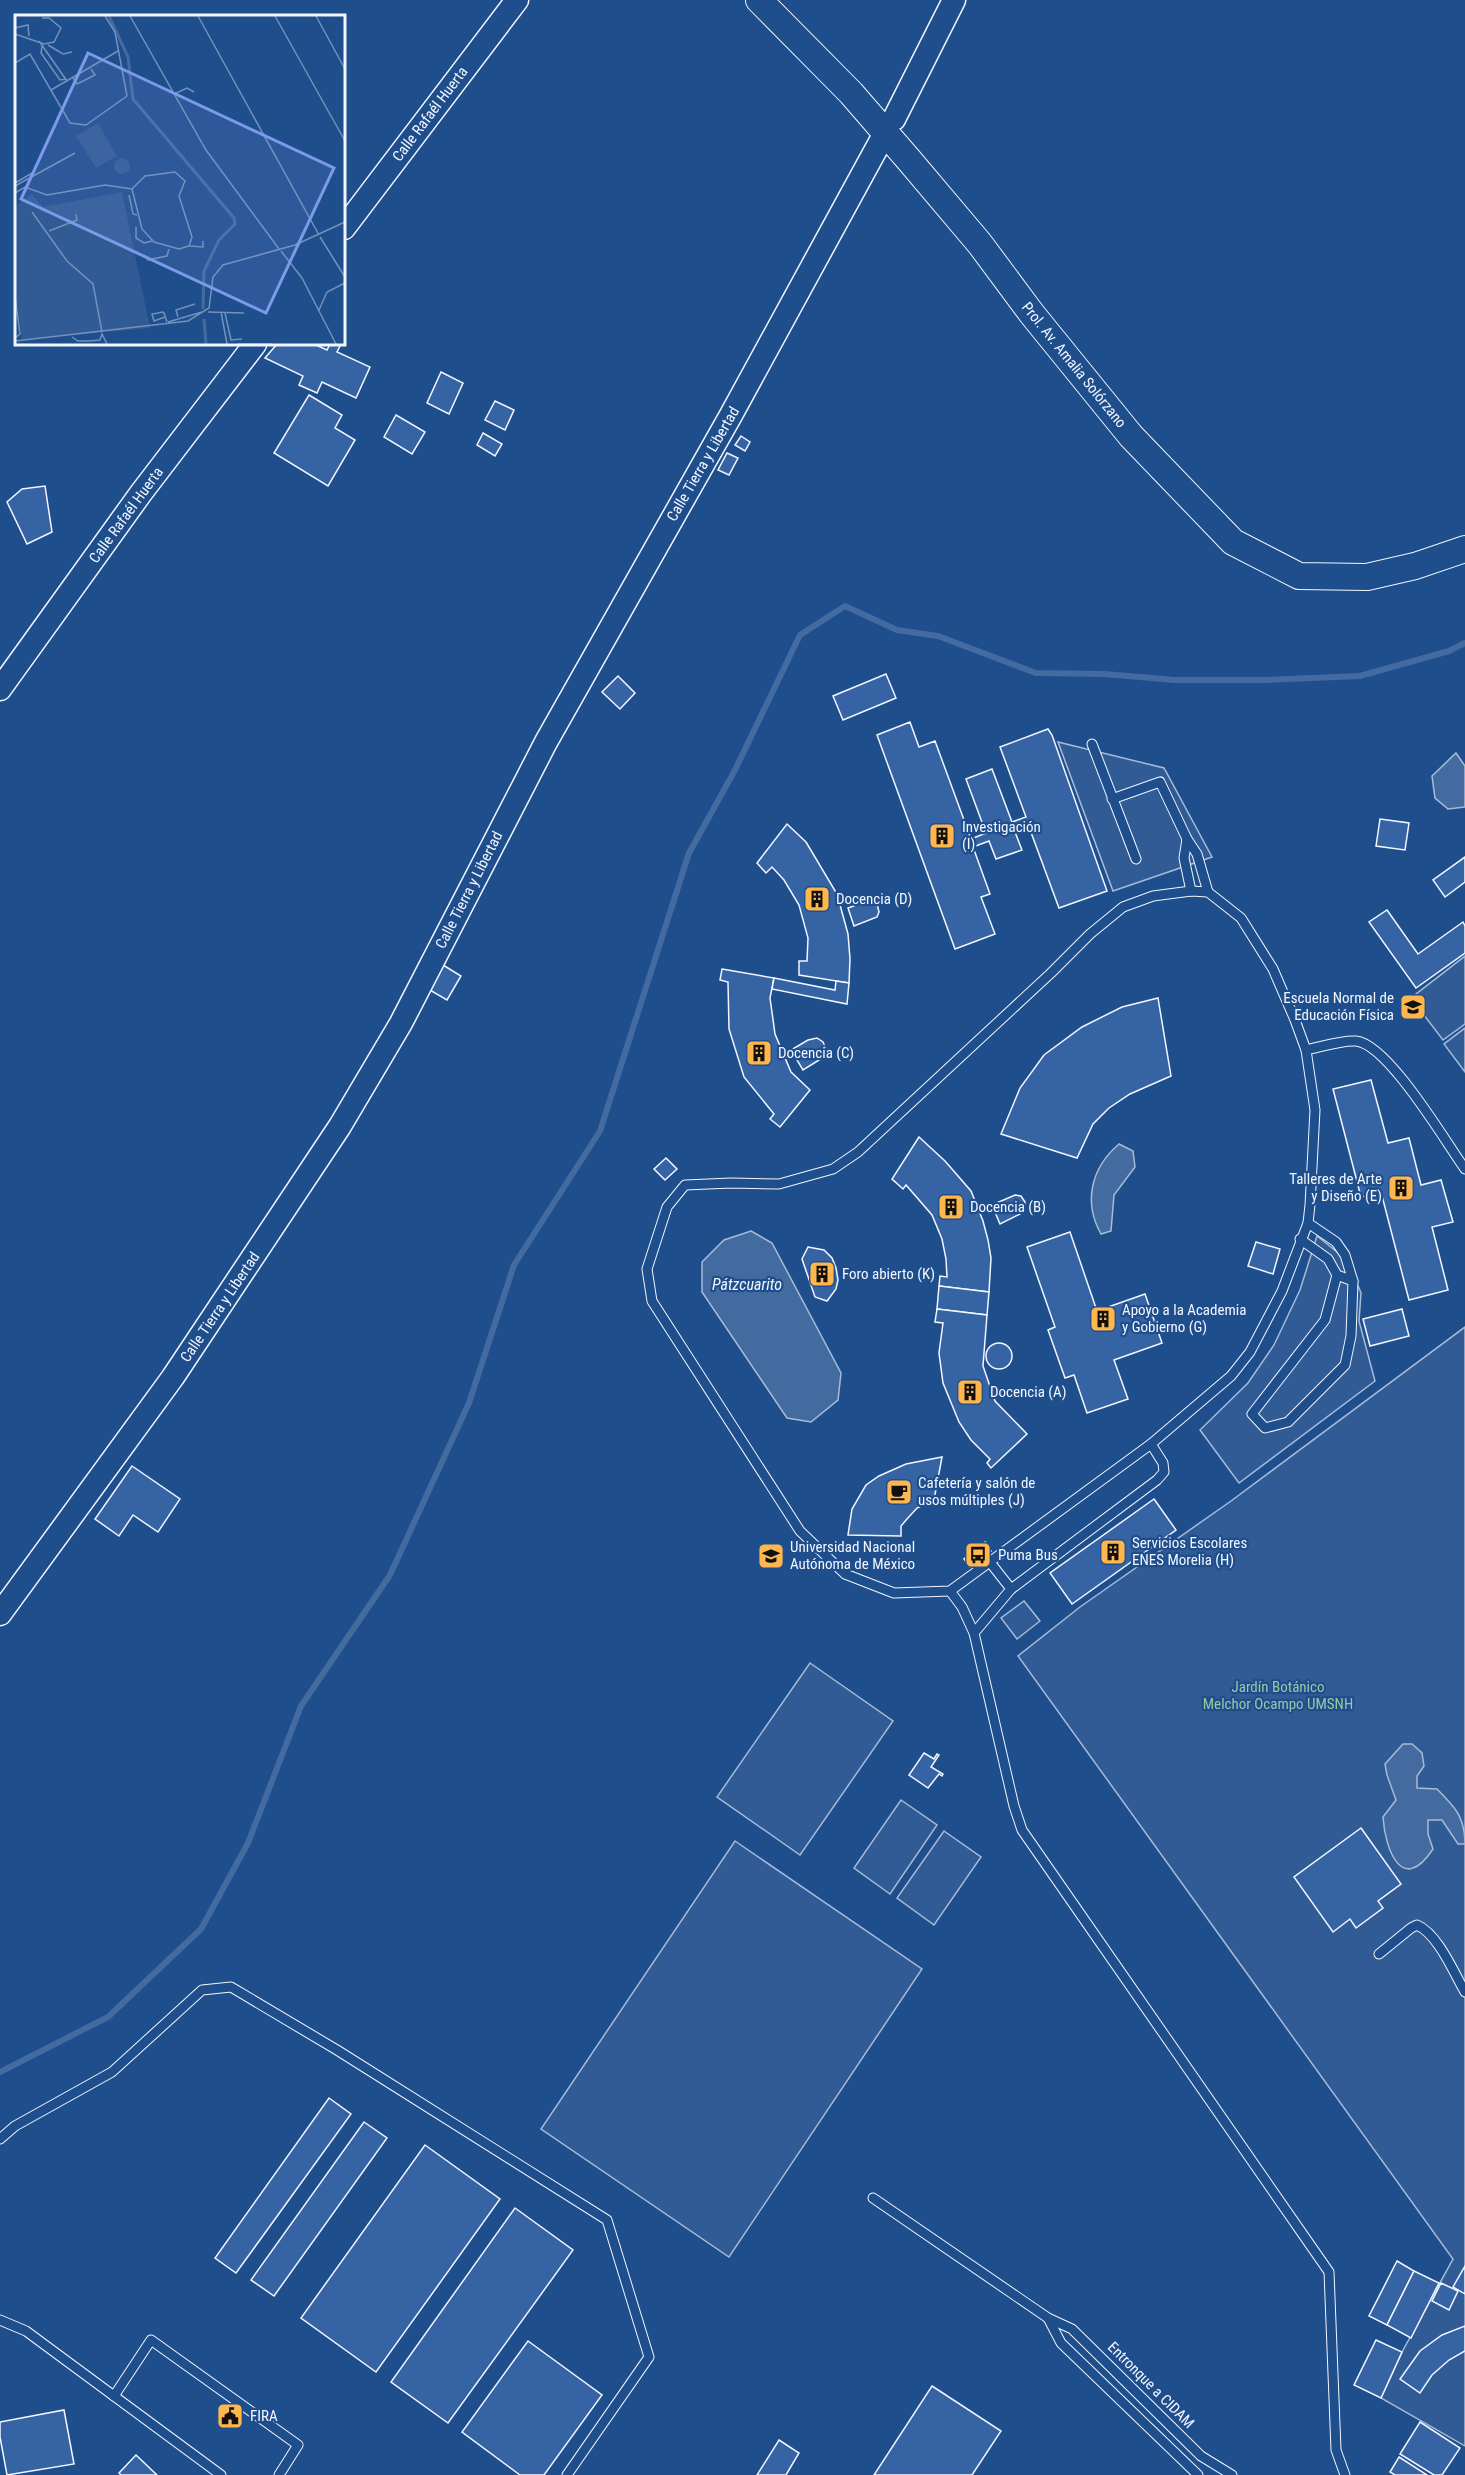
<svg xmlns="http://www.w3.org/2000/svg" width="1465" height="2475" font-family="'Roboto Condensed',sans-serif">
	<rect width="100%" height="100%" fill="#1f4e8c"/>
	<g fill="#305b95" stroke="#a8bbd7" stroke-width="1.5">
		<path d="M1058,742L1164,768L1212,857L1113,891Z"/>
		<path d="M1465,956V1024L1443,1040L1411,998Z"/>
		<path d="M1465,1028V1072L1444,1044Z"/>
		<path d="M1317,1236L1347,1260L1361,1293L1359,1321L1375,1381L1239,1483L1200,1430L1248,1383L1274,1345L1300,1290Z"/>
		<path d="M1465,1327V2446L1381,2398L1402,2352L1453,2259L1018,1656L1080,1607L1231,1501Z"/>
		<path d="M1024,1601L1040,1621L1017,1639L1001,1618Z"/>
		<path d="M810,1663L893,1721L800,1855L717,1797Z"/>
		<path d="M901,1800L937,1825L890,1894L854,1868Z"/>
		<path d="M944,1831L981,1857L934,1925L897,1898Z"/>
		<path d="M735,1841L922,1969L729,2257L541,2129Z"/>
	</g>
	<g fill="#446ba0" stroke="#a8bbd7" stroke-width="1.5">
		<path d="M1456,753L1465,766V807L1448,809L1435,798L1432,776Z"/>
		<path d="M1119,1144L1133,1151L1135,1167L1114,1195L1111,1231L1101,1234C1083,1202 1091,1168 1119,1144Z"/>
		<path d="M751,1231L772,1243L841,1373L838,1400L811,1422L787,1418L702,1292V1262L724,1240Z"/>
		<path d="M1403,1744H1412L1422,1753L1424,1766L1417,1776V1788L1437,1789C1455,1807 1465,1817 1465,1844H1458L1442,1820H1428V1834L1433,1849C1402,1896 1385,1849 1383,1817L1396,1800L1387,1775L1385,1764Z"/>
	</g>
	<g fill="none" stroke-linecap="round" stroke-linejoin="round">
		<path stroke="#446ba0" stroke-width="6" d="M0,2072L108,2017L201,1929L248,1843L301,1706L390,1575L469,1403L514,1265L600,1131L689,853L735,770L800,635L845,606L897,630L938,636L1036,673L1105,674L1174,680H1266L1360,676L1449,651L1465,643"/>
	</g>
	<g fill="#3563a3" stroke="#f2f6ff" stroke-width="1.5">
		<path d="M277,344H314L327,350L330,344H341L337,352L370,367L356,398L322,382L317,393L299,385L303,376L265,358Z"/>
		<path d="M441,372L463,383L449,414L427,403Z"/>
		<path d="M309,395L342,415L335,428L355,440L328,486L274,453Z"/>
		<path d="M495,401L514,410L505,430L485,420Z"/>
		<path d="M396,415L425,432L412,454L384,437Z"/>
		<path d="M483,433L502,444L495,456L477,445Z"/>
		<path d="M741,436L750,442L745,451L735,445Z"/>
		<path d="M727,453L738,458L729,475L718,470Z"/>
		<path d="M45,486L52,532L27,544L7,502L22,489Z"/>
		<path d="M886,674L896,698L843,720L833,696Z"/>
		<path d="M618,676L635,693L620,709L602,692Z"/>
		<path d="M910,722L919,747L935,741L971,839L986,833L966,779L992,769L1012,822L1026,817L1000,747L1048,729L1052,735L1107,891L1059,908L1029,827L1015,832L1022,850L996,859L989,841L973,847L990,894L981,897L995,934L955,949L877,735Z"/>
		<path d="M1380,819L1409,823L1405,850L1376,846Z"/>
		<path d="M787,824L806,842L837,894L848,934L850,959L849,983L799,975V961H807L808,938L799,905L784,880L772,867L766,873L757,863Z"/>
		<path d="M1465,857V882L1445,897L1433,880Z"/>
		<path d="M870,900L877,904L879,912L877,917L854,926L848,908Z"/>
		<path d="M1387,910L1418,954L1463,922L1465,926V953L1416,988L1369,922Z"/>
		<path d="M443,965L461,976L447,1000L428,989Z"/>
		<path d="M722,969L774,978L770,998L775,1034L791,1072L810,1090L780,1127L770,1119L774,1114L744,1077L729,1029L728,982L720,980Z"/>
		<path d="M774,978L835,990L836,981L849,983L847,1004L772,989Z"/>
		<path d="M1158,998L1171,1076L1130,1094L1109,1108L1093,1124L1077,1158L1001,1134L1020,1088L1044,1055L1082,1027L1122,1007Z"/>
		<path d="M817,1038L823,1042L826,1049L824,1057L803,1070L791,1050L808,1040Z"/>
		<path d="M1371,1080L1388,1143L1409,1138L1421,1185L1441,1180L1453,1222L1432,1227L1448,1290L1409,1300L1381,1192L1361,1197L1333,1089Z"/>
		<path d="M919,1137L945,1161L971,1191L983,1221L988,1240L991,1258L989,1292L939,1286L940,1276L947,1277L946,1259L942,1239L932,1215L906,1185L903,1189L892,1179Z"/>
		<path d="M666,1158L677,1169L665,1180L654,1169Z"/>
		<path d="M1015,1195L1021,1196L1025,1202L1024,1212L1000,1224L992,1205Z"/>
		<path d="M1070,1232L1097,1311L1145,1294L1162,1343L1114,1360L1128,1399L1087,1413L1074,1375L1065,1378L1048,1330L1055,1327L1027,1247Z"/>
		<path d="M1256,1242L1280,1249L1273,1274L1248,1266Z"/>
		<path d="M808,1247L824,1250L832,1258L836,1268L838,1280L836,1289L827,1301L815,1297L802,1259Z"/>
		<path d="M939,1286L989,1292L987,1315L937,1309Z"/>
		<path d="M937,1309L987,1315L983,1366L995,1401L1027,1434L991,1468L987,1463L990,1459L971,1440L959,1422L943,1383L939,1353L943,1323L935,1322Z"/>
		<path d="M1402,1309L1409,1336L1370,1346L1363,1319Z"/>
		<circle cx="999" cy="1356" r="13"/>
		<path d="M942,1457L934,1500L917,1508L907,1519L901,1526V1536L848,1535L852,1509L866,1485L879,1476L906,1464Z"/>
		<path d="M132,1466L180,1499L158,1532L133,1515L119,1536L95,1519Z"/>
		<path d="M1154,1499L1176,1530L1072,1604L1050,1573Z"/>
		<path d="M985,1542L991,1551L970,1567L964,1559Z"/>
		<path d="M924,1753L934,1759L937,1754L939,1755L931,1767L943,1774L942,1776L939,1774L928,1788L909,1775Z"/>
		<path d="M1361,1828L1401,1884L1378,1901L1383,1908L1356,1928L1350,1919L1333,1932L1294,1877Z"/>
		<path d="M329,2098L351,2114L236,2273L215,2258Z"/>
		<path d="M364,2122L387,2138L274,2296L251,2280Z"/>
		<path d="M425,2145L500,2199L376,2372L301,2318Z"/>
		<path d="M515,2208L573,2250L448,2423L391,2382Z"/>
		<path d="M1397,2261L1414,2271L1387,2325L1369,2316Z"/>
		<path d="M1465,2266V2294L1453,2287Z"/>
		<path d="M1414,2271L1439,2283L1411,2338L1387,2325Z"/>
		<path d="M1441,2283L1458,2291L1449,2310L1432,2301Z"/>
		<path d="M1465,2326V2351L1449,2360L1432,2375L1420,2393L1400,2379L1420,2351L1442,2335Z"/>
		<path d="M1376,2340L1402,2352L1381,2398L1354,2385Z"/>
		<path d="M528,2341L602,2395L544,2475H520L462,2432Z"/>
		<path d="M932,2386L1001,2431L972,2475H874Z"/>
		<path d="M64,2410L74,2464L7,2475L0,2437V2422Z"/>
		<path d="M1420,2422L1460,2448L1442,2475H1434L1400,2454Z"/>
		<path d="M779,2440L799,2453L786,2475H757Z"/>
		<path d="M136,2455L157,2475H121L119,2473Z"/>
		<path d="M1399,2457L1427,2475H1395L1390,2472Z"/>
	</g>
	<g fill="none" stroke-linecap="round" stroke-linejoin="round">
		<defs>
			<g id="service">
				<path d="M1092,744L1136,859"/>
				<path d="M1112,799L1160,782L1187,839L1197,854L1208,892"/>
				<path d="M1187,839L1184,858L1191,891"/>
				<path d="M1191,891L1208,892L1241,918L1273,969L1295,1020L1306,1050L1315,1110L1310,1205L1308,1223L1282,1291L1250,1352L1231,1376L1151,1444L950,1591L894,1593L845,1574L800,1531L652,1301L647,1269L667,1207L685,1185L731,1183L779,1184L833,1169L858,1152L1051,973L1090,934L1123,907L1153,896Z"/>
				<path d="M1306,1050C1321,1047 1341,1040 1356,1041C1388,1044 1445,1141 1465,1169"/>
				<path d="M1308,1223L1336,1242L1345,1255L1353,1281L1351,1336L1345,1365L1288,1422L1265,1428L1252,1414L1325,1320L1337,1275"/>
				<path d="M1300,1239L1328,1259L1337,1275L1353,1281"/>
				<path d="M1011,1589L1157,1480L1164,1472L1163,1463L1151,1444"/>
				<path d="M950,1591L962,1607L974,1633L1014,1806L1022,1830L1329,2272L1336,2450L1345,2475"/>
				<path d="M974,1633L1011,1589L989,1561"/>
				<path d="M1379,1954L1411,1928L1417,1925C1438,1934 1454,1973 1465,1992"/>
				<path d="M0,2139L15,2126L112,2072L202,1990L231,1987L337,2050L607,2220L649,2357L567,2475"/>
				<path d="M873,2198L1048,2318L1072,2329L1201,2456L1232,2475"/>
				<path d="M1048,2318L1061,2343L1198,2475"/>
				<path d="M0,2320L26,2331L221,2475"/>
				<path d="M114,2396L151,2340L298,2445L279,2475"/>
			</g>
			<g id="tertiary">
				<path d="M894,119L954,0"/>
				<path d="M344,228L517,0"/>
				<path d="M0,689L141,493L255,344"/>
				<path d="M0,1614L173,1377L340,1126L401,1023L546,742L731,415L885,133"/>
			</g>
			<path id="secondary" d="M759,0L851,93L909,160L980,244L1032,314L1131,436L1233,542L1299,576L1367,577L1415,566L1465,549"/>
		</defs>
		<use href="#service" stroke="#f2f6ff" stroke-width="11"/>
		<use href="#tertiary" stroke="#f2f6ff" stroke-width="25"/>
		<use href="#secondary" stroke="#f2f6ff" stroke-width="28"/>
		<use href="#service" stroke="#1f4e8c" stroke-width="9"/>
		<use href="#tertiary" stroke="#1f4e8c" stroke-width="22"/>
		<use href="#secondary" stroke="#1f4e8c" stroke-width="26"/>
	</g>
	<defs>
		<symbol id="building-square" viewBox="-11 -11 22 22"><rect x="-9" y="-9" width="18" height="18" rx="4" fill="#ffb74d" stroke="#1f4e8c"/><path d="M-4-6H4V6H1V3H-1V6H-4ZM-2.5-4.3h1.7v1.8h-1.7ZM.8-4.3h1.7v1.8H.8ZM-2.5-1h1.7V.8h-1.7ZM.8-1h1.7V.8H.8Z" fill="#111"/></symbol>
		<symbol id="university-square" viewBox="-11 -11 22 22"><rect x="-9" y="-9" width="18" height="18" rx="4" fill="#ffb74d" stroke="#1f4e8c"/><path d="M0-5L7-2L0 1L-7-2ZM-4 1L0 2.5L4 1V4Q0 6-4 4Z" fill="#111"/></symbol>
		<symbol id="cafe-square" viewBox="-11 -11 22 22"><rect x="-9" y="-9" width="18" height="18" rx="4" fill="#ffb74d" stroke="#1f4e8c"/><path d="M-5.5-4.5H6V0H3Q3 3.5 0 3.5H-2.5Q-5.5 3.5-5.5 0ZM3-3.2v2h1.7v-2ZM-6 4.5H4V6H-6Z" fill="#111"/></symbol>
		<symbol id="bus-square" viewBox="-11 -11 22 22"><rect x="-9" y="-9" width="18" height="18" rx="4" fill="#ffb74d" stroke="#1f4e8c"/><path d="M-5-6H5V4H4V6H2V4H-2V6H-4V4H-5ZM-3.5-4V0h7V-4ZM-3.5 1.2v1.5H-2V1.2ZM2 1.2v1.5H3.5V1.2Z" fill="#111"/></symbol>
		<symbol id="school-square" viewBox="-11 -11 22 22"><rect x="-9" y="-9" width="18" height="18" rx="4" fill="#ffb74d" stroke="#1f4e8c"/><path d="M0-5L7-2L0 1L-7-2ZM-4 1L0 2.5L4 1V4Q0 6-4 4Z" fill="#111"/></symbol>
		<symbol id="civic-square" viewBox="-11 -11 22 22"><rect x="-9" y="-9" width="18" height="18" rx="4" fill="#ffb74d" stroke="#1f4e8c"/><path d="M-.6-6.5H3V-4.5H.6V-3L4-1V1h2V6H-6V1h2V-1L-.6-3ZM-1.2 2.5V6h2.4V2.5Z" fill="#111"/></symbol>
	</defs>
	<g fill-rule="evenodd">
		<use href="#building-square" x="927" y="821" width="30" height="30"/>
		<use href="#building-square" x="802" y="884" width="30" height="30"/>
		<use href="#university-square" x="1398" y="992" width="30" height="30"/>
		<use href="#building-square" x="744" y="1038" width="30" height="30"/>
		<use href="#building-square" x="1386" y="1173" width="30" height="30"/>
		<use href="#building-square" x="936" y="1192" width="30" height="30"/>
		<use href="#building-square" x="807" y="1259" width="30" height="30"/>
		<use href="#building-square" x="1088" y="1304" width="30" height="30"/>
		<use href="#building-square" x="955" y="1377" width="30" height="30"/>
		<use href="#cafe-square" x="884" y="1477" width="30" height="30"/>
		<use href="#building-square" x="1098" y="1537" width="30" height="30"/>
		<use href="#bus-square" x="963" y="1540" width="30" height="30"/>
		<use href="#school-square" x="756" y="1541" width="30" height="30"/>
		<use href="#civic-square" x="215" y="2401" width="30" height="30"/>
	</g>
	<g text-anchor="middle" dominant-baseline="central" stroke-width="4.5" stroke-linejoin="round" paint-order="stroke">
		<g font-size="15" fill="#f2f6ff" stroke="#1f4e8c">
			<text transform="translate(430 114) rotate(-53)">Calle Rafaél Huerta</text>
			<text transform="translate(1074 365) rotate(51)">Prol. Av. Amalia Solórzano</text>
			<text transform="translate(703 464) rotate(-60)">Calle Tierra y Libertad</text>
			<text transform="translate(126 515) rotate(-54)">Calle Rafaél Huerta</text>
			<text transform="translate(469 890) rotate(-63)">Calle Tierra y Libertad</text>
			<text transform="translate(220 1307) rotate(-56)">Calle Tierra y Libertad</text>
			<text transform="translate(1151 2385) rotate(45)">Entronque a CIDAM</text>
		</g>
		<g font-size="15" fill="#f2f6ff" stroke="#1f4e8c" text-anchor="start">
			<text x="962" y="827">Investigación<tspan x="962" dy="17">(I)</tspan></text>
			<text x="836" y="899">Docencia (D)</text>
			<text x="1394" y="998" text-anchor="end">Escuela Normal de<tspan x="1394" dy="17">Educación Física</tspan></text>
			<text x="778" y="1053">Docencia (C)</text>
			<text x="1382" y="1179" text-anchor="end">Talleres de Arte<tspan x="1382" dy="17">y Diseño (E)</tspan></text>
			<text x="970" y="1207">Docencia (B)</text>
			<text x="842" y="1274">Foro abierto (K)</text>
			<text x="1122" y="1310">Apoyo a la Academia<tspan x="1122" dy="17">y Gobierno (G)</tspan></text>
			<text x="990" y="1392">Docencia (A)</text>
			<text x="918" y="1483">Cafetería y salón de<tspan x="918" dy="17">usos múltiples (J)</tspan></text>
			<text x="1132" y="1543">Servicios Escolares<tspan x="1132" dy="17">ENES Morelia (H)</tspan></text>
			<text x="790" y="1547">Universidad Nacional<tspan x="790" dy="17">Autónoma de México</tspan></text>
			<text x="998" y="1555">Puma Bus</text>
			<text x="250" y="2416">FIRA</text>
		</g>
		<g font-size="15" fill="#97c8a6" stroke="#1f4e8c">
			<text x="1278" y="1687">Jardín Botánico<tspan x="1278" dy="17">Melchor Ocampo UMSNH</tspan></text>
		</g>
		<g font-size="16" font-style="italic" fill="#f2f6ff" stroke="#1f4e8c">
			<text x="747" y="1284">Pátzcuarito</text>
		</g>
	</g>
	<g transform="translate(15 15)">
		<rect width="330" height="330" fill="#1f4e8c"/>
		<path d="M83,108L102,141L81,153L61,121ZM99 151a8 8 0 1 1 16 0a8 8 0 1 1-16 0ZM107,177L135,313L7,325L0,272V191L17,179L28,192Z" fill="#305b95"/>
		<path fill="none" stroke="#446ba0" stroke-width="3" d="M94,1L113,42L118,84L219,203L220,209L204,225L189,256L188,294M189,304L191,329"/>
		<path fill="none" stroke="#7391ba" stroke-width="1.5" d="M115,1L191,135L264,234M183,1L304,220M260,1L330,126M301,1L330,54M0,13L13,10L14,21M0,19L29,29L39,27L46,13L34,3H27M24,26L52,66M33,30L48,39L57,37M27,31L26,38L45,65L51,64M0,48L15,39L55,108L71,110L112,81L100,17L90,1M58,63L62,69L80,60L76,54M36,75L103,36M159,79L172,73L179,77M160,157L170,166L164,181L177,222L174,231L164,234L139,227L127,214L117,174L130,161ZM0,168L19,157M0,171L60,138M0,178L10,172L32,180L90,170L117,174M114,180L118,199L122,200M17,197L52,246L78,269L87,317M121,212V223L129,228L137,226M34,216L62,205L61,199M305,222L330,262M174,231L188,232V226M266,236L287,263L321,329M132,245L152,241L154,234M0,280L5,319L0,323M304,295L312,277L330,268M193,297L229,298M206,297L212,329M210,298L216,325L227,324M150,302L139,306L137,299L148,297L149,298L152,307M163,302L161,295L180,289M153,307L187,297M57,322L63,326H73L85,325L87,319L92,329M0,326L173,306L194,293L198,262L208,250L280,230L330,207M223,329H257"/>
		<path fill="#7d9aea" fill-opacity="0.15" stroke="#7d9aea" stroke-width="3" d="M73,38L319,153L251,298L6,184Z"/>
		<rect width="330" height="330" fill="none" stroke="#f2f6ff" stroke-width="3"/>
	</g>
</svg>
